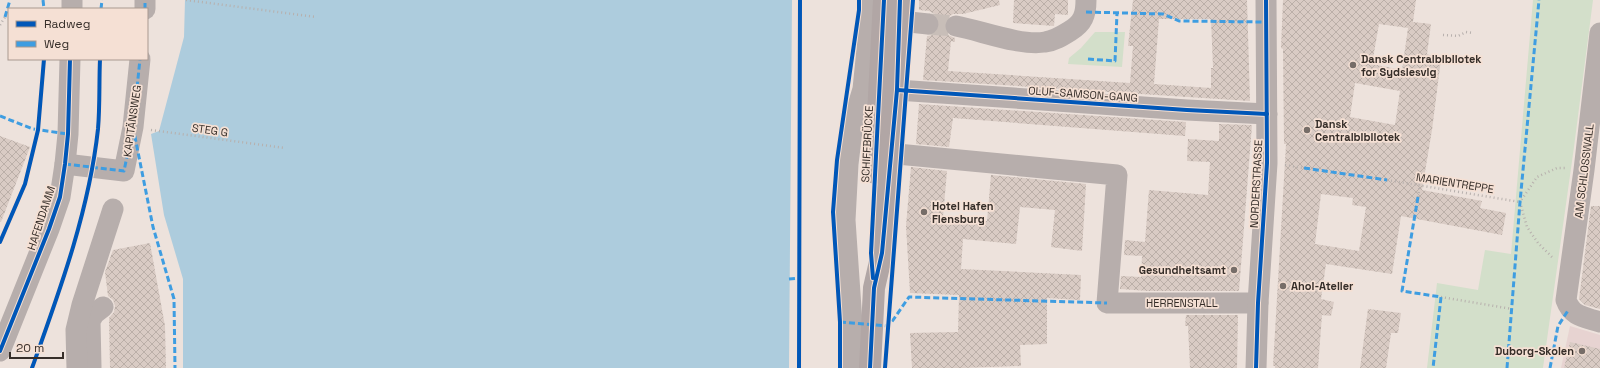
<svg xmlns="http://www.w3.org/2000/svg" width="1600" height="368" font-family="'Space Grotesk',sans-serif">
	<defs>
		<pattern id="building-cross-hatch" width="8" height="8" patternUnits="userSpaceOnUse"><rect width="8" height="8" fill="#d9cbc4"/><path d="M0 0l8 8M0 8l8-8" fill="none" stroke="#bbafa8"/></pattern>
	</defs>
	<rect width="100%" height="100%" fill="#ede2dc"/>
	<path fill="#e7d3d1" d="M1570,326L1600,335V368H1561Z"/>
	<g fill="#d3dfca">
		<path d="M1533,0H1593L1574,147L1543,368H1427L1437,283L1478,290L1485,250L1511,254Z"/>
		<path d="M1095,32H1125L1122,67L1068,64L1069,58L1081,48Z"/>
	</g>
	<path fill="#adccdd" d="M185,0H792L789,368H183V279L164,215L151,134L159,131L184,37Z"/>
	<g fill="url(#building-cross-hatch)" fill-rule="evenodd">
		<path d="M919,0H999L1000,5L963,14H953L947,18L944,24L945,30L948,35L955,38V42L951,41L948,71L1130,83L1133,46H1128L1133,0H1247L1250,101L923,80L927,36L933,35L937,31L940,25L939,19L935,14L929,11L919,10ZM1159,19H1211L1213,68H1211V88L1154,84Z"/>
		<path d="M1014,0H1068V15L1055,14L1054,26L1013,23Z"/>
		<path d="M1283,0H1416L1413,22L1431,24L1427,54L1441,59L1432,130L1422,190L1482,201L1480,208L1506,213L1502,235L1401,216L1392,274L1326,264L1321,299L1334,302L1331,316L1322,315L1318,368H1275V366H1273L1286,144H1284L1283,49L1281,48ZM1379,24L1408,28L1402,70L1372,64ZM1355,83L1400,91L1395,125L1350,117ZM1321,194L1353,198L1352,205L1366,207L1359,251L1315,244Z"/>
		<path d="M919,104L1186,122L1185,136L953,118L949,147L916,144Z"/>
		<path d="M1219,124L1252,125L1239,291H1148L1120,289L1121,276L1141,277L1142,256L1124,255L1125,240L1145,242L1149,190L1208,195L1210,162L1187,161L1188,139L1219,141Z"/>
		<path d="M0,136L30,147L1,222H0Z"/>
		<path d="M911,167L947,171L943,217L987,221L991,175L1086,184L1082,251L1051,247L1055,210L1020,207L1016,244L963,239L961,269L1081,275L1080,300L1047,298V344L1020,345L1021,366L962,368H912L910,333L958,332L959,295L910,293L906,226Z"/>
		<path d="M1591,206H1600V309L1585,305L1579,299Z"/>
		<path d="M150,243L165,326L166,368H110L109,318L114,312L115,306L113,300L108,296L105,272L113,250Z"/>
		<path d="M1368,309L1401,313L1398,333H1391L1386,368H1360Z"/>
		<path d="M1186,315H1238L1237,368H1190L1188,326H1185Z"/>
		<path d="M1570,342L1600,349V368H1564Z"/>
	</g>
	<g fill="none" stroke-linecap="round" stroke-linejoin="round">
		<path stroke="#c8beb8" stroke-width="21" stroke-dasharray="21 10" stroke-linecap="butt" d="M928,24L956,26"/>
		<g stroke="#b7b0ad" stroke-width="2.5" stroke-dasharray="1 3" stroke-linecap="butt">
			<path d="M186,0L316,17"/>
			<path d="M0,25L5,17"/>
			<path d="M1443,35L1458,36L1466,32L1473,33"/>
			<path d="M151,130L285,148"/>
			<path d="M1285,165L1304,168"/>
			<path d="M1387,180L1520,202"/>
			<path d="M1418,197L1420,185"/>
			<path d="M1552,257L1538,243L1527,227L1520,202L1537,177L1557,168H1566"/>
			<path d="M1441,297L1512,309"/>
		</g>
		<g stroke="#b7aeac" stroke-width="21">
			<path d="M72,9V0"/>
			<path d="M145,9V0"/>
			<path d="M900,21L928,24"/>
			<path d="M956,26C982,31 1020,46 1045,42C1054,41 1062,36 1070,31C1083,23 1086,15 1086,0"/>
			<path d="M1600,33L1584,170L1566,300C1572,317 1585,317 1600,322"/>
			<path d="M897,90L1187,110L1267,114"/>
			<path d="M876,152L1117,175L1107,303H1258"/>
			<path d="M65,164L124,171L133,127L140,59"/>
			<path d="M0,351L49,229L60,197L65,164L68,134L70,59"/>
			<path d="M91,367L90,321L94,314L103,307"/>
			<path d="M77,368L76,330L82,305L113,209"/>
			<path d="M853,368L852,323L845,220L848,164L853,122L863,89L872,0"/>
			<path d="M1256,368L1258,303L1267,163L1266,0"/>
		</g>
		<g stroke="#b1a6a5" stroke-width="22">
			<path d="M875,173L884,0"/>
			<path d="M870,368L874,288L882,253L897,90L900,0"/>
		</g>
		<g stroke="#3e9de1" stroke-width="3" stroke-dasharray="6 3" stroke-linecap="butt">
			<path d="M43,0L44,9"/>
			<path d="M101,9L102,0"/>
			<path d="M145,9V0"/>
			<path d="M1086,12L1163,14L1179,21L1266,22"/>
			<path d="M5,17L10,0"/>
			<path d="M1088,59L1115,61L1117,13"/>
			<path d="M0,116L33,129L68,134"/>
			<path d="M133,127L153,227L174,299L175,368"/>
			<path d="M65,164L124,171L133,127L140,59"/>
			<path d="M1304,168L1387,180"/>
			<path d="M1418,197L1402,291L1441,297L1433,368"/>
			<path d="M789,279L799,278"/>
			<path d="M840,322L887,326L891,323L909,297L1107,303"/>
			<path d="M1507,368L1520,202L1539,0"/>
			<path d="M1550,368L1558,326L1569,309"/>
		</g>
		<defs>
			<g id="cycleway">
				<path d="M897,90L1187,110L1267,114"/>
				<path d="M0,242L25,184L38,130L44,59"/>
				<path d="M873,278L871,253L884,0"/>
				<path d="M0,351L49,229L60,197L65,164L68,134L70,59"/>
				<path d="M32,368C60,290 89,211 98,129C100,106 99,82 100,59"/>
				<path d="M799,368L800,0"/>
				<path d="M840,368V322L833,212L837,160L859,10V0"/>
				<path d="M870,368L874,288L882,253L897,90L900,0"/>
				<path d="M885,368L913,0"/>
				<path d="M1256,368L1258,303L1267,163L1266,0"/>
			</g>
		</defs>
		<use href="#cycleway" stroke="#f5e0d4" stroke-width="6"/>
		<use href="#cycleway" stroke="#0057b8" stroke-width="4"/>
	</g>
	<g fill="#766d68" stroke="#f5e0d4" stroke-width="1.5">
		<circle cx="1353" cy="65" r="4"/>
		<circle cx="1307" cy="130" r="4"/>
		<circle cx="924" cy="212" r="4"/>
		<circle cx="1234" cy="270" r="4"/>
		<circle cx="1283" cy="286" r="4"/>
		<circle cx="1582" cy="351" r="4"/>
	</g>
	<g text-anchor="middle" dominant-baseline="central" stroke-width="3.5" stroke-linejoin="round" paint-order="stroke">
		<g font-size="11" font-weight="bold" fill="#362e29" stroke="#f5e0d4" text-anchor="start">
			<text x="1361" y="59">Dansk Centralbibliotek<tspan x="1361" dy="13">for Sydslesvig</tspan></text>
			<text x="1315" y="124">Dansk<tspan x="1315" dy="13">Centralbibliotek</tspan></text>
			<text x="932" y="206">Hotel Hafen<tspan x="932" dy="13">Flensburg</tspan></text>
			<text x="1226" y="270" text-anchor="end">Gesundheitsamt</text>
			<text x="1291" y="286">Ahoi-Atelier</text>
			<text x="1574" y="351" text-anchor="end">Duborg-Skolen</text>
		</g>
		<g font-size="11" fill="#362e29" stroke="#f5e0d4">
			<text transform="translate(1083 94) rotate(4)">OLUF-SAMSON-GANG</text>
			<text transform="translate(132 121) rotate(-82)">KAPITÄNSWEG</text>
			<text transform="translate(210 130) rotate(8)">STEG G</text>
			<text transform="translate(867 144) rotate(-87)">SCHIFFBRÜCKE</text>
			<text transform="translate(1584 171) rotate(-83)">AM SCHLOSSWALL</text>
			<text transform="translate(1455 183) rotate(9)">MARIENTREPPE</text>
			<text transform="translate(1256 184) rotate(-87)">NORDERSTRASSE</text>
			<text transform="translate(41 218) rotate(-72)">HAFENDAMM</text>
			<text x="1182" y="303">HERRENSTALL</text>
		</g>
	</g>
	<rect x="8" y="8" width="140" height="52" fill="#f5e0d4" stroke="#a99990"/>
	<rect x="16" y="21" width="20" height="6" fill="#0057b8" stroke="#a99990"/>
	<text x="44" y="28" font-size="12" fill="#362e29">Radweg</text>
	<rect x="16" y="41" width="20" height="6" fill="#3e9de1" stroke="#a99990"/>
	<text x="44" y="48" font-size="12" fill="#362e29">Weg</text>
	<path d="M10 352v6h53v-6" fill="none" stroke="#362e29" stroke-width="2"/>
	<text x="16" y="352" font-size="12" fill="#362e29" stroke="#f5e0d4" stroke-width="3" paint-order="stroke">20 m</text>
</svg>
